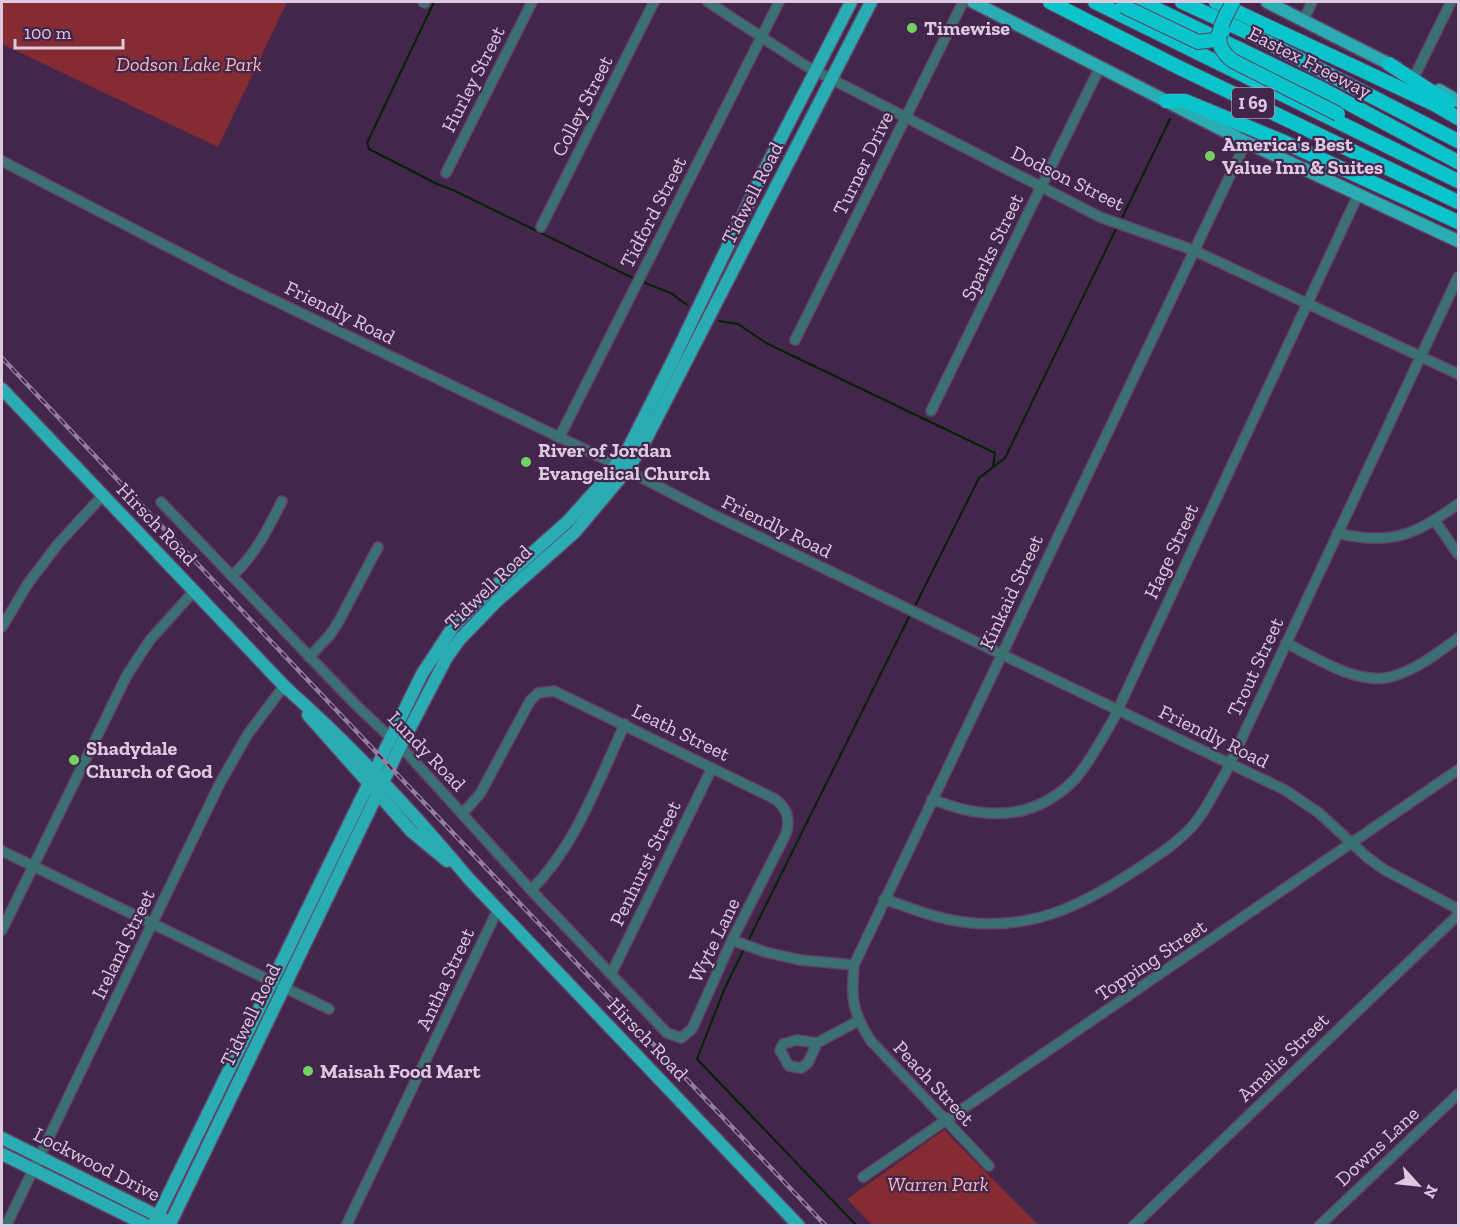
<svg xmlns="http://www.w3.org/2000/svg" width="1460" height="1227" font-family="'Zilla Slab',serif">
	<rect width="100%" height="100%" fill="#44254c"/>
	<g fill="#842c32">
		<path d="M2,2H287L218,147L2,44Z"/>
		<path d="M944,1130L1038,1225H872L847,1199Z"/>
	</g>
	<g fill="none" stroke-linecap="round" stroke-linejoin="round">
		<g stroke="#032300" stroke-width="2">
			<path d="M434,2L367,143L369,149L437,184L453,190L635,279"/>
			<path d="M1120,222L1170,119"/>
			<path d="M640,281L671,293L687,305"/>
			<path d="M719,321L738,324L766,343L995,453L993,466"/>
			<path d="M914,608L979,478L1005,458L1117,227"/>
			<path d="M748,941L911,613"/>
			<path d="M744,949L724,990L697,1059L857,1226"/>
		</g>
		<defs>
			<g id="minor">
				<path d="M423,2L425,3"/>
				<path d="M708,2L806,66L1100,217L1193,250L1458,374"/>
				<path d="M1304,19L1312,2"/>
				<path d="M1414,77L1451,2"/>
				<path d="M2,161L236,282L611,462L712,514L1001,654L1285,790L1319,813L1368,858L1385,870L1458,909"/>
				<path d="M446,173L532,2"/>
				<path d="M541,227L654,2"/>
				<path d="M795,340L963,2"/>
				<path d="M931,411L1100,67"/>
				<path d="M559,438L779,2"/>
				<path d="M161,502L357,706L407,753L531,890L667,1033L681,1038L692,1029L732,940L785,836C791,821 788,809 775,799L554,691L538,693L530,701L480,794L462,814"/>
				<path d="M1435,521L1458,554"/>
				<path d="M1337,533C1391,546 1415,535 1458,504"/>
				<path d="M232,576C255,555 268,529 282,501"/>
				<path d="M2,627L29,582L58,544L103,495"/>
				<path d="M1286,643C1315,657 1356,685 1390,677C1415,671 1438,653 1458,638"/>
				<path d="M309,657L330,635L339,621L378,547"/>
				<path d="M932,799C983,820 1034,822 1075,779C1090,762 1101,740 1113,720L1358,195"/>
				<path d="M2,851L329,1009"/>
				<path d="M531,890C576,846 598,781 625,724"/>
				<path d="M884,899C913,909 942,921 972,923C1039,929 1088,902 1142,866C1161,853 1180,841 1195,823C1207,808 1216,789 1226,772L1458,277"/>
				<path d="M2,930L127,675L150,640L194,591"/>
				<path d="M732,940L765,952L800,960L854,965"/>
				<path d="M611,974L712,768"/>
				<path d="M817,1043L797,1040L783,1044L780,1050L789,1066L801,1068L808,1063L817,1043L858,1021"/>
				<path d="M989,1166L871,1041C852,1012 851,998 854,965L1246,142"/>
				<path d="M863,1177L1458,770"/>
				<path d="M6,1226L221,781L248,734L284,686"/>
				<path d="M346,1226L498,909"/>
				<path d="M1133,1226L1458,915"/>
				<path d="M1319,1226L1458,1094"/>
			</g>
			<g id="major">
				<path d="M973,2L1246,142L1458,241"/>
				<path d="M1267,2L1397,68"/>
				<path d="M1439,90L1458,101"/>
				<path d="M2,389L288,690"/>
				<path d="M284,686C353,747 410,808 469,879L799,1226"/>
				<path d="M308,715L412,832L447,861"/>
				<path d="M2,1138L164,1219"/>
				<path d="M2,1154L148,1226"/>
				<path d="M153,1226L422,674L453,627L474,605L568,521L603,482L629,447L673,360L764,171L851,2"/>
				<path d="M169,1226L400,747L447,657L460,639L496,602L575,532L627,470L643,445L871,2"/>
			</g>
			<g id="highway">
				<path d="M1050,2L1178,67L1458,202"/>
				<path d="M1095,2L1458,181"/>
				<path d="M1142,2L1320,88L1458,162"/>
				<path d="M1182,2L1253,35L1458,141"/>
				<path d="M1216,2L1436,105L1458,118"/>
				<path d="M1389,64L1449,103"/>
				<path d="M1166,101H1185L1284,142L1458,222"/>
			</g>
		</defs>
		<use href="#minor" stroke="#604367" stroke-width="12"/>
		<use href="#major" stroke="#604367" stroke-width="15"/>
		<use href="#highway" stroke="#604367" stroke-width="16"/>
		<use href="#minor" stroke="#3c7174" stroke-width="9"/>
		<use href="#major" stroke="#2aacb3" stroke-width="12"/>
		<use href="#highway" stroke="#0ac4cc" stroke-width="14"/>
		<defs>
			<path id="rail" d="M2,358L826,1226"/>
		</defs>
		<use href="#rail" stroke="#967d9c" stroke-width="4.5"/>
		<use href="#rail" stroke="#44254c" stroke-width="2" stroke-dasharray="7" stroke-linecap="butt"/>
		<defs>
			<g id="highway-bridge">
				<path d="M1233,2C1222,23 1208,43 1233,61L1338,114"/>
				<path d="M1123,6L1198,42L1214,40L1223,31"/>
			</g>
		</defs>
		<use href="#highway-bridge" stroke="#604367" stroke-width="16" stroke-linecap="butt"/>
		<use href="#highway-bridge" stroke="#0ac4cc" stroke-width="14"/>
	</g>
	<g fill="#73d25d" stroke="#44254c" stroke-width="2">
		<circle cx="912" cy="28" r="6"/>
		<circle cx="1210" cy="156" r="6"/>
		<circle cx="526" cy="462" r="6"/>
		<circle cx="74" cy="760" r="6"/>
		<circle cx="308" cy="1071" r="6"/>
	</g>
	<g text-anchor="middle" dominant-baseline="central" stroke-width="4.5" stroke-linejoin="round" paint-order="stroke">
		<rect fill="#44254c" stroke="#af98b5" stroke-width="1.5" x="1232" y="88" width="42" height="30" rx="4.5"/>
		<g font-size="18" font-weight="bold" fill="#ddcae2">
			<text x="1253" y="103">I 69</text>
		</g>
		<g font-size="20" font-weight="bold" fill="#ddcae2" stroke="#44254c" text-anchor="start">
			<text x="924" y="28">Timewise</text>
			<text x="1222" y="144">America’s Best<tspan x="1222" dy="23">Value Inn &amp; Suites</tspan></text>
			<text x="538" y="450">River of Jordan<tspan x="538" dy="23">Evangelical Church</tspan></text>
			<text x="86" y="748">Shadydale<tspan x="86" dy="23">Church of God</tspan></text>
			<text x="320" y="1071">Maisah Food Mart</text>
		</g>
		<g font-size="20" fill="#ddcae2" stroke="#44254c">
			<text transform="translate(1310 62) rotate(27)">Eastex Freeway</text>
			<text transform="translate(473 79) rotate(-63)">Hurley Street</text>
			<text transform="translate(582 106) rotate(-63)">Colley Street</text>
			<text transform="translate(863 163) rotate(-64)">Turner Drive</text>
			<text transform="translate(1068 178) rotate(26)">Dodson Street</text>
			<text transform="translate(752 193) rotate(-63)">Tidwell Road</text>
			<text transform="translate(653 212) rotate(-63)">Tidford Street</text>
			<text transform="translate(992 247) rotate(-64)">Sparks Street</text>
			<text transform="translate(340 312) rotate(26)">Friendly Road</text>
			<text transform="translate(157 524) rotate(46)">Hirsch Road</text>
			<text transform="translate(777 526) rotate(26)">Friendly Road</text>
			<text transform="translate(1171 551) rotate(-65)">Hage Street</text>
			<text transform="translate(488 587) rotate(-44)">Tidwell Road</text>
			<text transform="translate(1011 592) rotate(-65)">Kinkaid Street</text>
			<text transform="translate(1255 667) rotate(-65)">Trout Street</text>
			<text transform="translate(681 732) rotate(26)">Leath Street</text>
			<text transform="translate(1214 736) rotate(26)">Friendly Road</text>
			<text transform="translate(427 751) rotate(46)">Lundy Road</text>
			<text transform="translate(645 863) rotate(-64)">Penhurst Street</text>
			<text transform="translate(714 940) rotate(-64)">Wyte Lane</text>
			<text transform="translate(123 944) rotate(-64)">Ireland Street</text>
			<text transform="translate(1151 960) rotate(-34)">Topping Street</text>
			<text transform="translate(445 979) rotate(-65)">Antha Street</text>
			<text transform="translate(250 1015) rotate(-64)">Tidwell Road</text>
			<text transform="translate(648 1039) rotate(46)">Hirsch Road</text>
			<text transform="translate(1283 1057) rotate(-44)">Amalie Street</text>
			<text transform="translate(934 1083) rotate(47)">Peach Street</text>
			<text transform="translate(1377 1146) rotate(-43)">Downs Lane</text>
			<text transform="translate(97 1164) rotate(27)">Lockwood Drive</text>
		</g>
		<g font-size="20" font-style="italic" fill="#f0bbb9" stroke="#44254c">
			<text x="189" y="64">Dodson Lake Park</text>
			<text x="938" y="1184">Warren Park</text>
		</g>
	</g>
	<rect width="1460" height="1227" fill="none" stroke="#ddcae2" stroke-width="6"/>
	<g transform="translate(1418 1185) rotate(117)" stroke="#44254c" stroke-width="4.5" paint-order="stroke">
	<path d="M0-4.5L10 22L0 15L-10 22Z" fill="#ddcae2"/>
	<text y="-9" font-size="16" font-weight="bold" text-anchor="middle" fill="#ddcae2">N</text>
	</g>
	<path d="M15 39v9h108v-9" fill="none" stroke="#ddcae2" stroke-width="3"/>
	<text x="24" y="39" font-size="18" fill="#ddcae2" stroke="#44254c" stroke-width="4.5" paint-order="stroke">100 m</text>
</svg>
